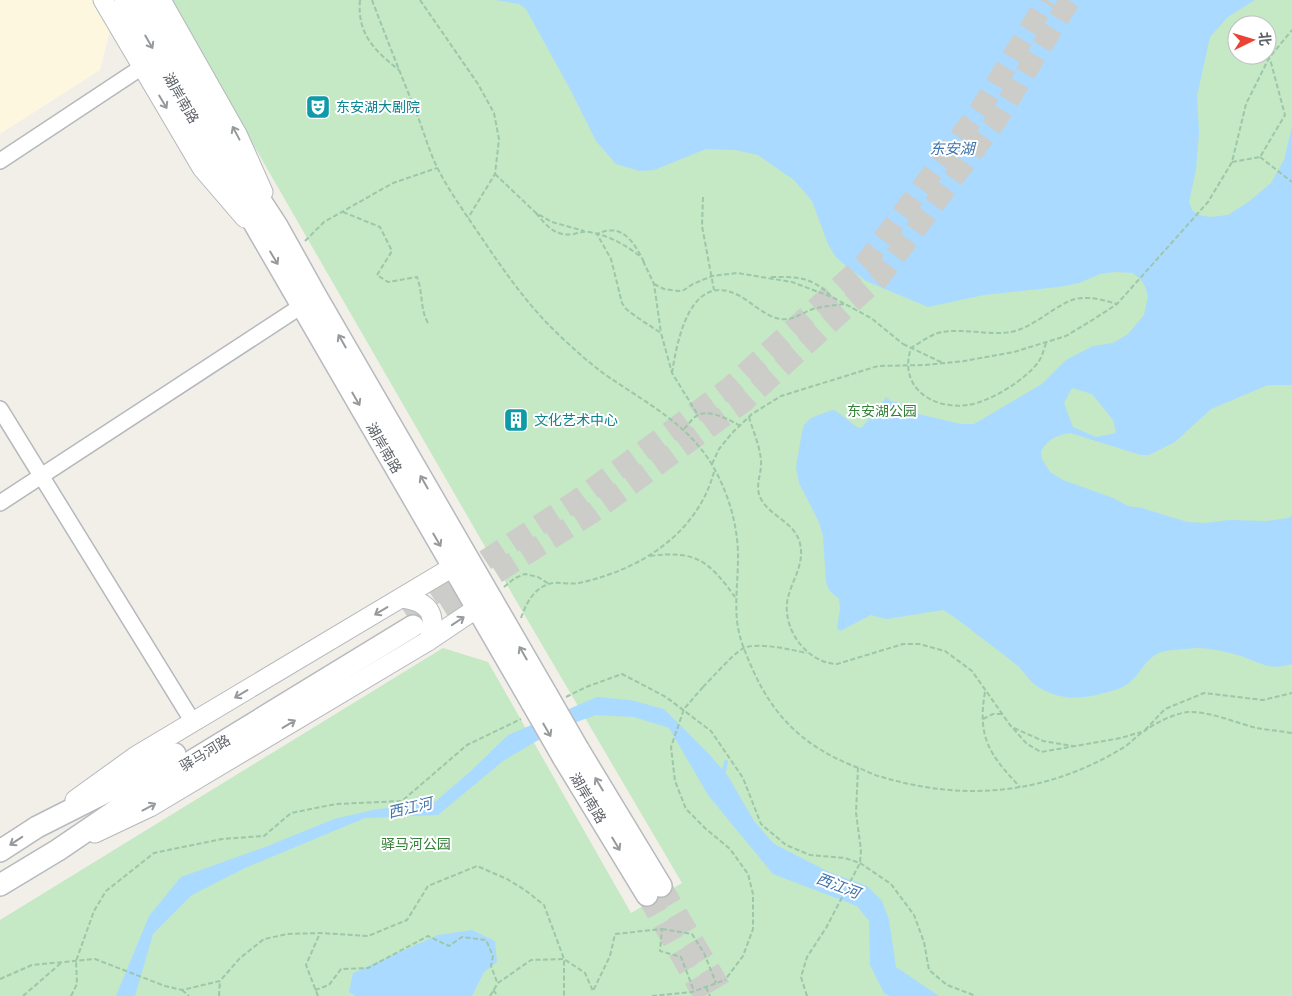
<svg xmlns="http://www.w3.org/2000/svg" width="1292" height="996" font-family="Raleway,'Noto Sans SC',sans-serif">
	<rect width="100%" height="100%" fill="#f1efe8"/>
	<path fill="#fef7e0" d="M0,0H95L111,27L100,70L0,134Z"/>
	<path fill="#c5e8c5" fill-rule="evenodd" d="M170,0H1292V996H0V920L443,648L488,662L631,913L682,883L514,597ZM1237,25H1267V55H1237Z"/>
	<g fill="#aadaff" fill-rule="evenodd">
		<path d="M496,0H1255L1228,17L1210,37L1197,96L1199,132L1196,170L1189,202L1192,210L1199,215L1210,217L1228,215L1251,200L1271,183L1284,160L1292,126V385H1268L1211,409L1175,442L1149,455H1141L1070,433C1057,435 1048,439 1041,451L1042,459L1050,472L1063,480L1113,498L1128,506L1142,508L1187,522L1205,523L1229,520L1266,521L1288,518L1292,516V664C1270,671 1261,663 1241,656C1227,652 1211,648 1197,648C1187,649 1167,649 1159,653C1142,660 1139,681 1120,688C1092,698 1063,704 1037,686C1030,682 1025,673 1019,667C1007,657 995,648 983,639C970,629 957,618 943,610L886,619L871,615L840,631L837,628L840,609L839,599L829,590L826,582L823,536L819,522L799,483L796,467L802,432L804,425L811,418L832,410L836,411L857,427L861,428L877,411L886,397L891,401L904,404L918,414L961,424H974L1042,384L1066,360L1093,346L1113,343L1128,334L1144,315L1148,297L1146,289L1142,281L1133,273L1115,272L1100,274L1079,283L1058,287L984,295L928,307L866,281L845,265L835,256L828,244L812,201L794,180L758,155L735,150L706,149L654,170L640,171L616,164L596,141L571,91L526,9L519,4ZM1072,388L1092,394L1113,420L1116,433L1096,437L1073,427L1064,403Z"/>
		<path d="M597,697L630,700L664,709L708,753L728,776L754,821L774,844L829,872L867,886L882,901L889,920L896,967L939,996H890L884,993L870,965L869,921L857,906L773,874L708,795L669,728L634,717L596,715L557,729L503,761L438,815L365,818L245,868L192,895L153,934L135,996H116L149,916L181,877L268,846L334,819L373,810L436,801L472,770L508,735Z"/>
		<path d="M472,930L495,941L497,962L484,972L472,996H356L349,992L353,973L438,935Z"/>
	</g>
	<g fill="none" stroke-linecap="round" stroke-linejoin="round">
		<path stroke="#aadaff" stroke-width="4" d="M723,775L726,762"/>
		<g stroke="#ccccc8" stroke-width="21" stroke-dasharray="21 11" stroke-linecap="butt">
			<path d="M405,613L577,500L730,387L866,262L981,108L1047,0"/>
			<path d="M415,624L592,513L745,401L881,276L996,121L1070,0"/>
			<path d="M661,886L725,996"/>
			<path d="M647,895L704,996"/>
		</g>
		<defs>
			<g id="minor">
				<path d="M0,161L142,67"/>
				<path d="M0,409L193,722"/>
				<path d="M0,503L309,301"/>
			</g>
			<g id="tertiary">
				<path d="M103,0L202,168L245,218"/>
				<path d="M161,0L238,136L263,192"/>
				<path d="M403,598C430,602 438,615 428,641"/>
				<path d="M75,800L136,756L466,559"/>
				<path d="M95,833L150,807L428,641L489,600"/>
			</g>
			<g id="secondary">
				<path d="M125,0L532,703"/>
				<path d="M143,0L247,180L277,226L316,296L547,695"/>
				<path d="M578,749L661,886"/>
				<path d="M563,757L647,895"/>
				<path d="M0,851L37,827L136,777L175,754"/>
				<path d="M0,885L58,850L161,780L413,626"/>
			</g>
		</defs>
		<use href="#minor" stroke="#b5b8bc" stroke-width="18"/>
		<use href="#tertiary" stroke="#b5b8bc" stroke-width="21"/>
		<use href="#secondary" stroke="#b6babf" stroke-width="24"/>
		<g stroke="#9cc7a9" stroke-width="2" stroke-dasharray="5 2.5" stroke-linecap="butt">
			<path d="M360,0C357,34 374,50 399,70"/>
			<path d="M372,0C386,37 401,75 416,112C423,129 428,148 436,165C447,188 463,210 477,231C502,268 527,305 560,336C574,349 588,362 603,373C641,400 686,422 711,463C728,491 738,525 738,557C738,579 735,599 737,621C739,638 745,652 752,668C774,718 805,747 856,767C865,770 873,775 882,777C965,802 1046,794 1121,749C1129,745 1135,737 1143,732C1155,723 1173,714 1188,712C1209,711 1236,723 1257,728C1268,730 1280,731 1292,733"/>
			<path d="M420,0L478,84L494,113L499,139L495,174L468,218"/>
			<path d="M1260,157L1292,182"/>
			<path d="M1232,162L1260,157L1285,115L1270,59"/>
			<path d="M495,174L536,213L552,222L584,231"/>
			<path d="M703,197L702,226L714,290"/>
			<path d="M343,212L380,227L392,251L377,275L388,282L417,277C423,292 420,310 428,323"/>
			<path d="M536,213C547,226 555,237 574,234C579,233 583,231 589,232C608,235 626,245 641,257"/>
			<path d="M305,241L324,222L393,183L437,168"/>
			<path d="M643,261L654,284L661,333"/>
			<path d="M644,262C634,242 622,222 597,234L611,259L622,303L626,309L638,318L661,333L672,373L698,415"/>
			<path d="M1046,343C1044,349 1042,357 1039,361C1027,379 990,402 968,405C932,410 898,387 911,348C919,343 929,336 938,333C962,327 987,336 1011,332C1034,327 1050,309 1072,300C1086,295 1103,300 1117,304"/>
			<path d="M903,344L943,363"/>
			<path d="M749,417C753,431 760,446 761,461C762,474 754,486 761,499C770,516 792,521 799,540C807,564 790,581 787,603C784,632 808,663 837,664L903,644H919L945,651L972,671L1010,725L1027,744L1041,752L1121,738L1141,732"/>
			<path d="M684,429C688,425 693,417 698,415C709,409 731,420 740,426"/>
			<path d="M712,464L719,449L732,433L752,414L781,396L878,366L924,365L964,361L1014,352L1066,336L1094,319L1117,304L1208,202L1232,162L1246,104L1269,58L1292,30"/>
			<path d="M650,556C696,550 709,561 735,597"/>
			<path d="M504,587L515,578L525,574L538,577L549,584"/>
			<path d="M521,618C526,604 533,589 549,584C558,581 570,585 579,583C640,570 697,534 714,472"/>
			<path d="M703,687C714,676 730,657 742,649C755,641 792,650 807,653"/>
			<path d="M985,692C977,738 990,755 1020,787"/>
			<path d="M566,697L586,687L622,674L666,697L711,731L743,778L761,824L786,845L810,855L845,858L860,863L891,884L914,915L924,942L929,970L947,985L976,996"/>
			<path d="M983,719L993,714H1002"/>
			<path d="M1014,728L1043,741L1073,746"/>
			<path d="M1145,730L1165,709L1204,693L1263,700L1292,693"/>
			<path d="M662,929L692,934L704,953L716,983"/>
			<path d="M0,979L32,965L95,959L165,986L182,990L220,981L240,958L264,939L288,934L320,933L368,936L407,920L428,886L477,866L507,879L525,890L544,905L564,959V996"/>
			<path d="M706,987L710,996"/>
			<path d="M182,990L189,996"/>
			<path d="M315,990L329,985L341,969L368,968L428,936L449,946L462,937L486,940L493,956L491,966L497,982"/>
			<path d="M493,990L498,996"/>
			<path d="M23,996L61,963"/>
			<path d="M71,996L77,984L76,961L94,911L106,891L154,853L222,839L264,836L291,813L336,804L402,801L467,745L521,719"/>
			<path d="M219,996L220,981"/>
			<path d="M318,996L306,965L320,933"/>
			<path d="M490,996L498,983L531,960L564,959L585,973L593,991L610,956L615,934L662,929L660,951L681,957L694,991"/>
			<path d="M652,996L692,992L725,980"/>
			<path d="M807,996L801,977L807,957L826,928L860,863L861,850L856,813L858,768"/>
		</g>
		<use href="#minor" stroke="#fff" stroke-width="15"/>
		<use href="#tertiary" stroke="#fff" stroke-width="19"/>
		<use href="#secondary" stroke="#fff" stroke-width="21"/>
		<defs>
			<g id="secondary-bridge">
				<path d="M547,695L578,749"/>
				<path d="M532,703L563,757"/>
			</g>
		</defs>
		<use href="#secondary-bridge" stroke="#b6babf" stroke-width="24" stroke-linecap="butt"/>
		<g stroke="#9cc7a9" stroke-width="2" stroke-dasharray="5 2.5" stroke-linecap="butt">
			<path d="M771,277C797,277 810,276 830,295"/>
			<path d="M654,284L664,289L678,291L684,290L693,284L712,276L737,273L792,282L832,297L871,318L903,344"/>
			<path d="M672,373C677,341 690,271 738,295C752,302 765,317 781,319C792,321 800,314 810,310C821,306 832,306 844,304"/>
			<path d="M703,687L684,709L671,747L675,781L686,809L706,829L730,849L748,874L753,894V929L743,956L725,980"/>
		</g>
		<use href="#secondary-bridge" stroke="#fff" stroke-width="21"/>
	</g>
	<defs><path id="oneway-shaft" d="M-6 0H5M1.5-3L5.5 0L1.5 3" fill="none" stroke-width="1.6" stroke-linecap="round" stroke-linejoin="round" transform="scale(1.25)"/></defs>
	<g stroke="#979a9d">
		<use href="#oneway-shaft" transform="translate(149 42) rotate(60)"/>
		<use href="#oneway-shaft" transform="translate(163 102) rotate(59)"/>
		<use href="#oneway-shaft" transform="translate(236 133) rotate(-118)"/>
		<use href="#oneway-shaft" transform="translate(274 258) rotate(59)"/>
		<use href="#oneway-shaft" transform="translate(342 341) rotate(-120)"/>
		<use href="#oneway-shaft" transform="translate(356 399) rotate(60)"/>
		<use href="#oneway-shaft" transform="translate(424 482) rotate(-120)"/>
		<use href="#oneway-shaft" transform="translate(437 540) rotate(60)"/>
		<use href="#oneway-shaft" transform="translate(381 611) rotate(149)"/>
		<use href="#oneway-shaft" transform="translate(458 621) rotate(-34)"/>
		<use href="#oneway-shaft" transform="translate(523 653) rotate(-120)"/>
		<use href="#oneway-shaft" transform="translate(241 694) rotate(149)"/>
		<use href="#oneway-shaft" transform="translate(289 724) rotate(-31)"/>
		<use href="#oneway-shaft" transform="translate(547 730) rotate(60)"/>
		<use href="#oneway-shaft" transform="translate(599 784) rotate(-121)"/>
		<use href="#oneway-shaft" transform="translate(149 807) rotate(-28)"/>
		<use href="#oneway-shaft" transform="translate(16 841) rotate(147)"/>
		<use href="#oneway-shaft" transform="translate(616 844) rotate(59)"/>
	</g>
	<defs>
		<symbol id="theatre-square" viewBox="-11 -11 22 22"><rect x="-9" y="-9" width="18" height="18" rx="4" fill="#0f9aa8" stroke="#fff"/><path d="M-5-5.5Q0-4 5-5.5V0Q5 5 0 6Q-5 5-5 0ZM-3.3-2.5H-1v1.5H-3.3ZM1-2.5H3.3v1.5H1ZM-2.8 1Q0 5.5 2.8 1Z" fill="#fff"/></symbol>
		<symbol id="building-square" viewBox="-11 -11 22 22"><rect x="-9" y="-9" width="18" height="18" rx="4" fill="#0f9aa8" stroke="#fff"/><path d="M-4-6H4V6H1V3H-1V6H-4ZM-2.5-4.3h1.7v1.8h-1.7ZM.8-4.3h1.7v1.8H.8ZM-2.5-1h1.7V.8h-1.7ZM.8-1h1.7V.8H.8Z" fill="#fff"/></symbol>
	</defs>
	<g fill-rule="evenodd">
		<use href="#theatre-square" x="304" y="93" width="28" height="28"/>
		<use href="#building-square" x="502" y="406" width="28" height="28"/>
	</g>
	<g text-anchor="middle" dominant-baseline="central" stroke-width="4" stroke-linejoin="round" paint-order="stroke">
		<g font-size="14" fill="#5f6368" stroke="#fff">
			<text transform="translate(181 98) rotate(60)">湖岸南路</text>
			<text transform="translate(384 448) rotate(60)">湖岸南路</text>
			<text transform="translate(205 753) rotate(-31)">驿马河路</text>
			<text transform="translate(588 798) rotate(59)">湖岸南路</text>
		</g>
		<g font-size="14" fill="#0d838f" stroke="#fff" text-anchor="start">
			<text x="336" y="107">东安湖大剧院</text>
			<text x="534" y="420">文化艺术中心</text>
		</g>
		<g font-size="14" fill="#348238" stroke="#fff">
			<text x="882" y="411">东安湖公园</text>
			<text x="416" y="844">驿马河公园</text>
		</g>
		<g font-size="15" font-style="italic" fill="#4174aa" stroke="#fff">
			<text x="952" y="149">东安湖</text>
			<text transform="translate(410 808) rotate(-13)">西江河</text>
			<text transform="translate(838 886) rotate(21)">西江河</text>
		</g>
	</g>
	<g transform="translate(1252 40) rotate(85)"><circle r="24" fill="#ffffff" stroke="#bfc1c3"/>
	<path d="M0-4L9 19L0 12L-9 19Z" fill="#ea4335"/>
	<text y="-8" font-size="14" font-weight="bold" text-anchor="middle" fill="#5f6368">北</text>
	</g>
</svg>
